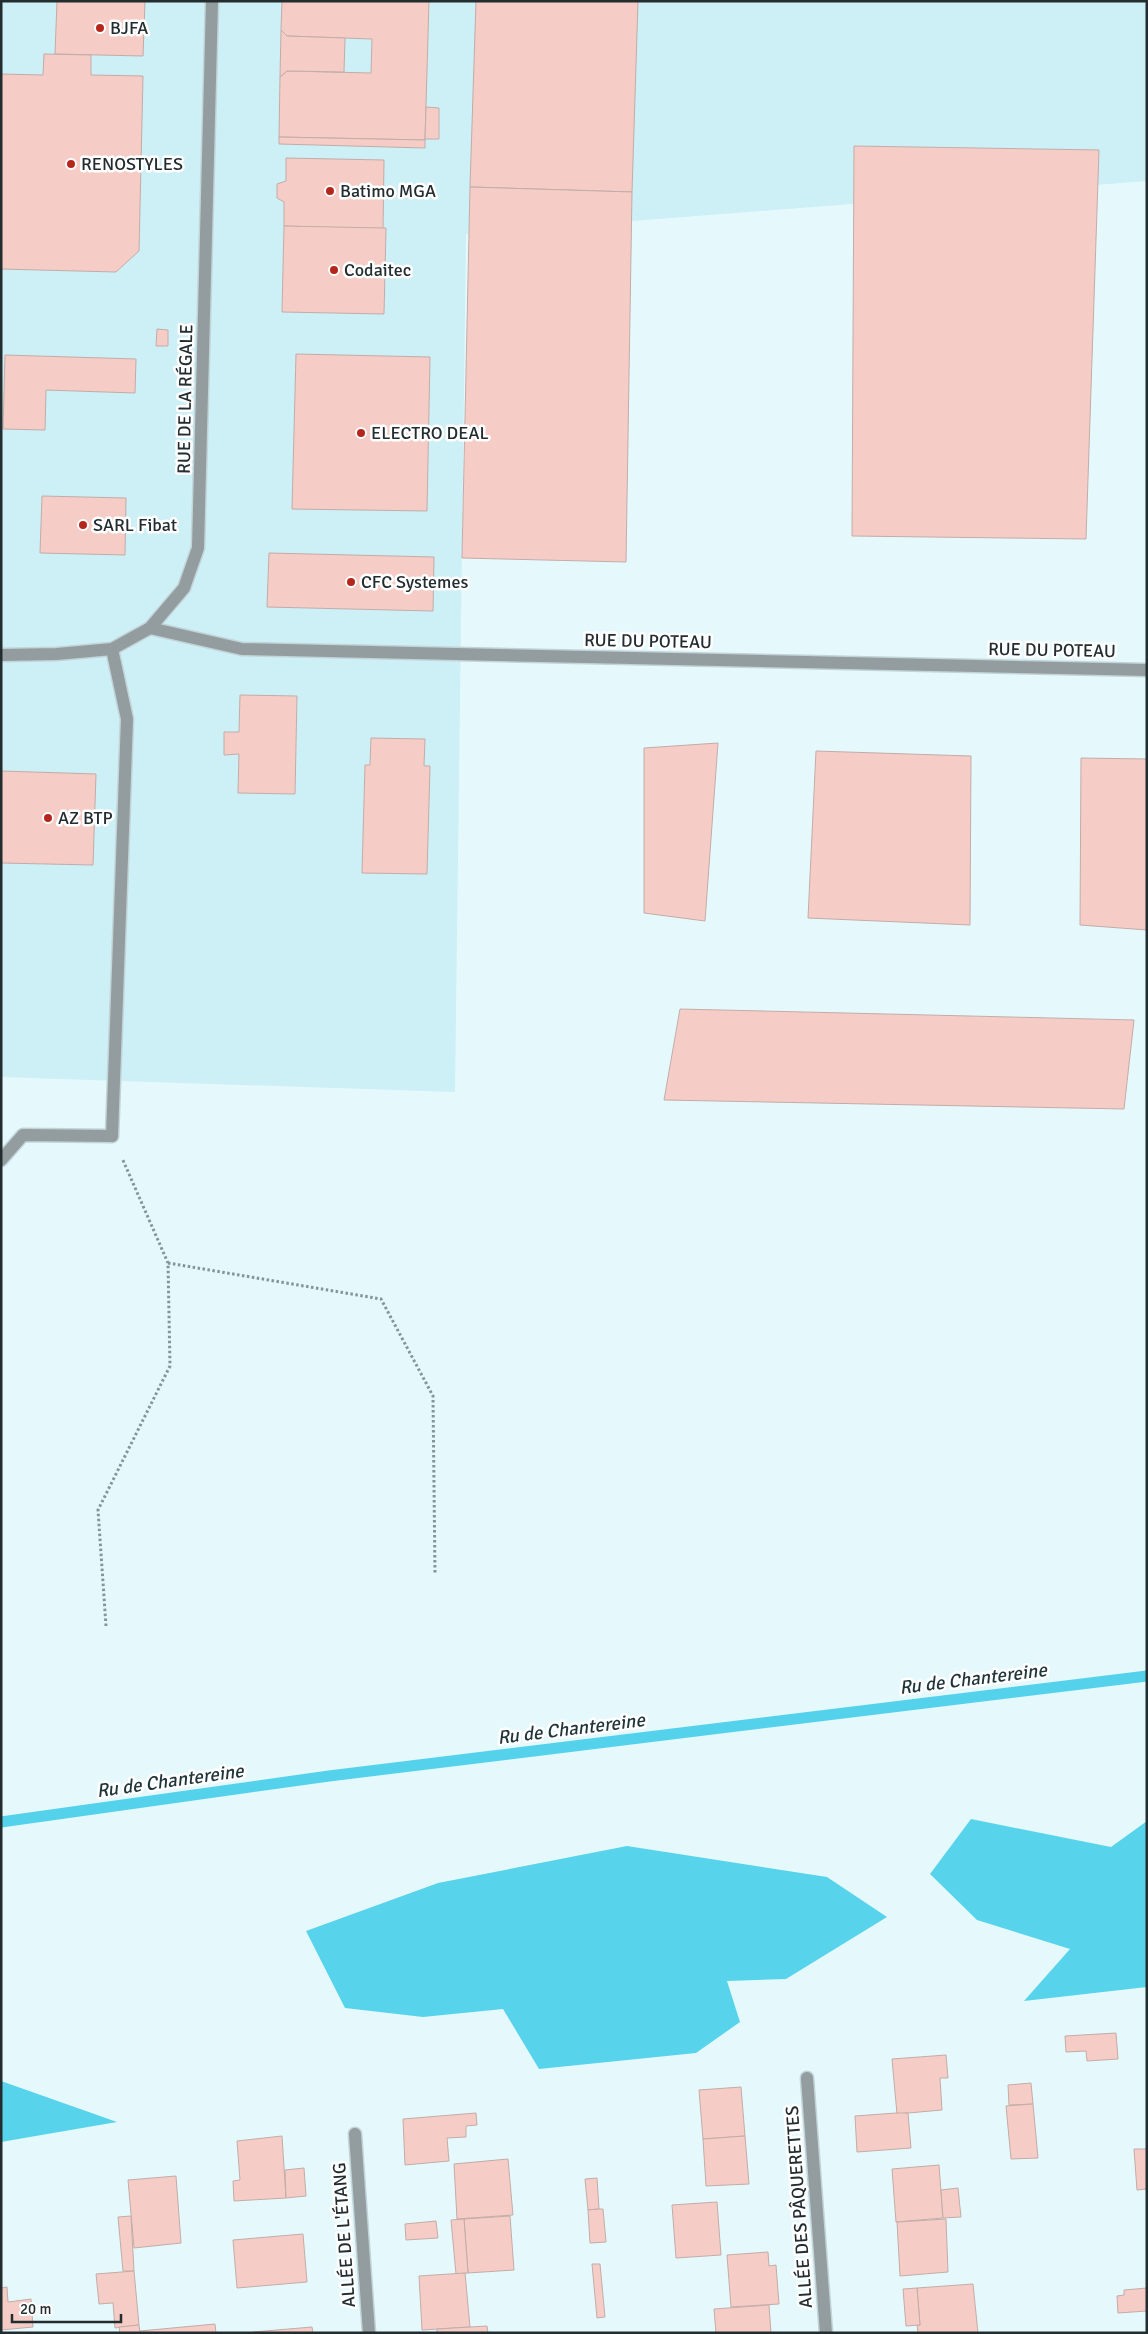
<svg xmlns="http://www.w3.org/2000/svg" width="1148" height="2334" font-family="Signika,sans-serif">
	<rect width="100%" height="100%" fill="#e5f9fd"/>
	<path fill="#cdeff6" d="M1,1H1147V181L466,234L455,1092L1,1077Z"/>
	<g fill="#57d4ec">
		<path d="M971,1819L1111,1847L1147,1821V1987L1024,2001L1070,1949L977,1920L930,1874Z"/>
		<path d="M627,1846L827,1877L887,1917L786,1979L727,1981L740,2022L696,2053L539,2069L503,2009L423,2017L345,2008L306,1931L438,1883Z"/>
		<path d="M1,2081L117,2122L1,2142Z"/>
	</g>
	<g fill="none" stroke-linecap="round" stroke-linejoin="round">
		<path stroke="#55d2eb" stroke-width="11" d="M1,1822L329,1776L1147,1676"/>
	</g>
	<g fill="#f5cdc6" stroke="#c3aca8">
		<path d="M57,1H145L143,56L55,54Z"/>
		<path d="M282,1H429L425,140L279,137L280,77L287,71L371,73L372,39L287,36L281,30Z"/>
		<path d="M476,1H638L632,192L470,187Z"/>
		<path d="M281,30L287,36L345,38L344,72L287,71L280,77Z"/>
		<path d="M44,54L91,55V75L143,76L139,251L116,272L1,269V74L43,75Z"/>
		<path d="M426,107L439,108V139H425Z"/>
		<path d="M279,137L425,140V148L279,144Z"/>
		<path d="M854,146L1099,150L1086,539L852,536Z"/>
		<path d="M286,158L384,160L383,229L284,226V202L277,198V184L286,181Z"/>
		<path d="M470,187L632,192L626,562L462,558Z"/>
		<path d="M284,226L386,228L384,314L282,312Z"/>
		<path d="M157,329L168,330V346H156Z"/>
		<path d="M296,354L430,357L427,511L292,509Z"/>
		<path d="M5,355L136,359L135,393L46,390L45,430L3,429Z"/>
		<path d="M42,496L126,498L125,555L40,553Z"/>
		<path d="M269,553L434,557L433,611L267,607Z"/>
		<path d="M240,695L297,696L295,794L238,793L239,754L224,755V732H239Z"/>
		<path d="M371,738L425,739L424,766H430L427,874L362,873L365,765H370Z"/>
		<path d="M718,743L705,921L644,913V748Z"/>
		<path d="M816,751L971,756L970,925L808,918Z"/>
		<path d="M1081,758L1147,759V930L1080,925Z"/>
		<path d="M1,771L96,774L93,865L1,863Z"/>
		<path d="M680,1009L1134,1020L1124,1109L664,1100Z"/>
		<path d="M1116,2033L1118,2059L1087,2061L1086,2051L1066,2052L1065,2036Z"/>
		<path d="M946,2055L948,2078H940L942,2110L897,2114L892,2059Z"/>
		<path d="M1031,2083L1033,2104L1009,2105L1008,2085Z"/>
		<path d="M741,2087L745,2136L703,2139L699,2090Z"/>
		<path d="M1033,2104L1038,2158L1011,2159L1006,2106Z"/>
		<path d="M476,2113L477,2125L466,2126V2137L447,2138L449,2161L405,2165L403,2119Z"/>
		<path d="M896,2113H908L911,2148L857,2152L855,2116Z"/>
		<path d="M282,2136L286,2198L234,2201L233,2181L240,2180L237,2141Z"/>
		<path d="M745,2136L749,2184L706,2186L703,2139Z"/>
		<path d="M1134,2149H1147V2189L1137,2190Z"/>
		<path d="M508,2159L513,2215L457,2219L454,2164Z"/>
		<path d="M939,2165L943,2218L896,2222L892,2169Z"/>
		<path d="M304,2168L306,2196L286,2198L285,2170Z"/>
		<path d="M176,2176L181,2243L134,2248L128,2180Z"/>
		<path d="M597,2178L599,2209L588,2210L585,2179Z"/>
		<path d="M958,2188L961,2217L943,2218L941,2190Z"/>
		<path d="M717,2202L721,2255L676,2258L672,2205Z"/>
		<path d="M599,2209H603L606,2242L590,2243L588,2210Z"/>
		<path d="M131,2216L134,2271H123L118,2217Z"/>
		<path d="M510,2216L514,2270L468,2273L464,2219Z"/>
		<path d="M464,2219L468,2273L456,2274L451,2220Z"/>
		<path d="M946,2219L948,2272L900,2276L897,2222Z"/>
		<path d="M436,2221L438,2238L406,2240L405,2224Z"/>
		<path d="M303,2234L307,2282L237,2288L233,2240Z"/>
		<path d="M768,2252L769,2266L776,2265L779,2304L731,2307L727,2255Z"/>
		<path d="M592,2264H600L605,2317L597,2318Z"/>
		<path d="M134,2271L139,2325L115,2328L113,2303L99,2304L96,2274Z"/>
		<path d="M465,2273L470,2327L422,2330L419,2276Z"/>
		<path d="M973,2284L978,2333H918L917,2325H920L917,2288Z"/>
		<path d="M7,2287L8,2302L31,2299L33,2327L1,2330V2288Z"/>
		<path d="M917,2288L920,2325L906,2326L903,2289Z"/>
		<path d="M1147,2288V2311L1118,2313L1117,2296L1124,2295V2290Z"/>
		<path d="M769,2305L771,2333H716L714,2309Z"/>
		<path d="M215,2324L216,2333H140V2331Z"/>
		<path d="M139,2325L140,2333H120L119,2327Z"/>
		<path d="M487,2326L488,2333H437V2329Z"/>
		<path d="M312,2327L313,2333H253V2332Z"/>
	</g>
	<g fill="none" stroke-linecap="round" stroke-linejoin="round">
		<defs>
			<path id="lane" d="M1,1160L23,1135L112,1136"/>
			<g id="street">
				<path d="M150,628L242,649L1147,670"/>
				<path d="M1,655L57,654L112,649L150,628L184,588L198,548L212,1"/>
				<path d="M112,1136L127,719L112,649"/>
				<path d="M807,2078L826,2333"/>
				<path d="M355,2134L369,2333"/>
			</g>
		</defs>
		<use href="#lane" stroke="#c2d4d8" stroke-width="15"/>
		<use href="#street" stroke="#c2d4d8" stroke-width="15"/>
		<g stroke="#859497" stroke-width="3" stroke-dasharray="2.5 2.5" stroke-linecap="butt">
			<path d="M168,1263L381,1299L433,1396L435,1574"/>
			<path d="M106,1626L98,1510L170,1366L168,1263L122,1158"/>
		</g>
		<use href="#lane" stroke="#939d9f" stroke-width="12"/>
		<use href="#street" stroke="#939d9f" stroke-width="12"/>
	</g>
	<g fill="#b5261c" stroke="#fff" stroke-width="2">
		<circle cx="100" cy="28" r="5"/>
		<circle cx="71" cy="164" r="5"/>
		<circle cx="330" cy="191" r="5"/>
		<circle cx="334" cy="270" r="5"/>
		<circle cx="361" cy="433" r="5"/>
		<circle cx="83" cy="525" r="5"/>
		<circle cx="351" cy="582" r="5"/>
		<circle cx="48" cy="818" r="5"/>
	</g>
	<g text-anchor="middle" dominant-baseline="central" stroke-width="5" stroke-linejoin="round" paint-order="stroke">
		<g font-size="18" fill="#232d2f" stroke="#fff" text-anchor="start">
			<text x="110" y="28">BJFA</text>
			<text x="81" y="164">RENOSTYLES</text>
			<text x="340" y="191">Batimo MGA</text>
			<text x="344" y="270">Codaitec</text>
			<text x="371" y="433">ELECTRO DEAL</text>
			<text x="93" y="525">SARL Fibat</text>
			<text x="361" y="582">CFC Systemes</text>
			<text x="58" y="818">AZ BTP</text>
		</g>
		<g font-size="18" fill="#232d2f" stroke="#fff">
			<text transform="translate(185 399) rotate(-89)">RUE DE LA RÉGALE</text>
			<text transform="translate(648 641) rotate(1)">RUE DU POTEAU</text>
			<text transform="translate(1052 650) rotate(1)">RUE DU POTEAU</text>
			<text transform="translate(799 2207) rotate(-94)">ALLÉE DES PÂQUERETTES</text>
			<text transform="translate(344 2235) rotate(-94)">ALLÉE DE L'ÉTANG</text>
		</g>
		<g font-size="19" font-style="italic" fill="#1f3539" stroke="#fff">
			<text transform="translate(973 1679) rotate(-7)">Ru de Chantereine</text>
			<text transform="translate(571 1729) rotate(-7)">Ru de Chantereine</text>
			<text transform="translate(170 1781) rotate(-8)">Ru de Chantereine</text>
		</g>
	</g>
	<rect width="1148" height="2334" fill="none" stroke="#232d2f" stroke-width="5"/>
	<path d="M12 2314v8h109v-8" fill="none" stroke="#232d2f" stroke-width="2.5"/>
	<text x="20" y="2314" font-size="15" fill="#232d2f" stroke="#ffffff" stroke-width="4" paint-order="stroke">20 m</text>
</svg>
